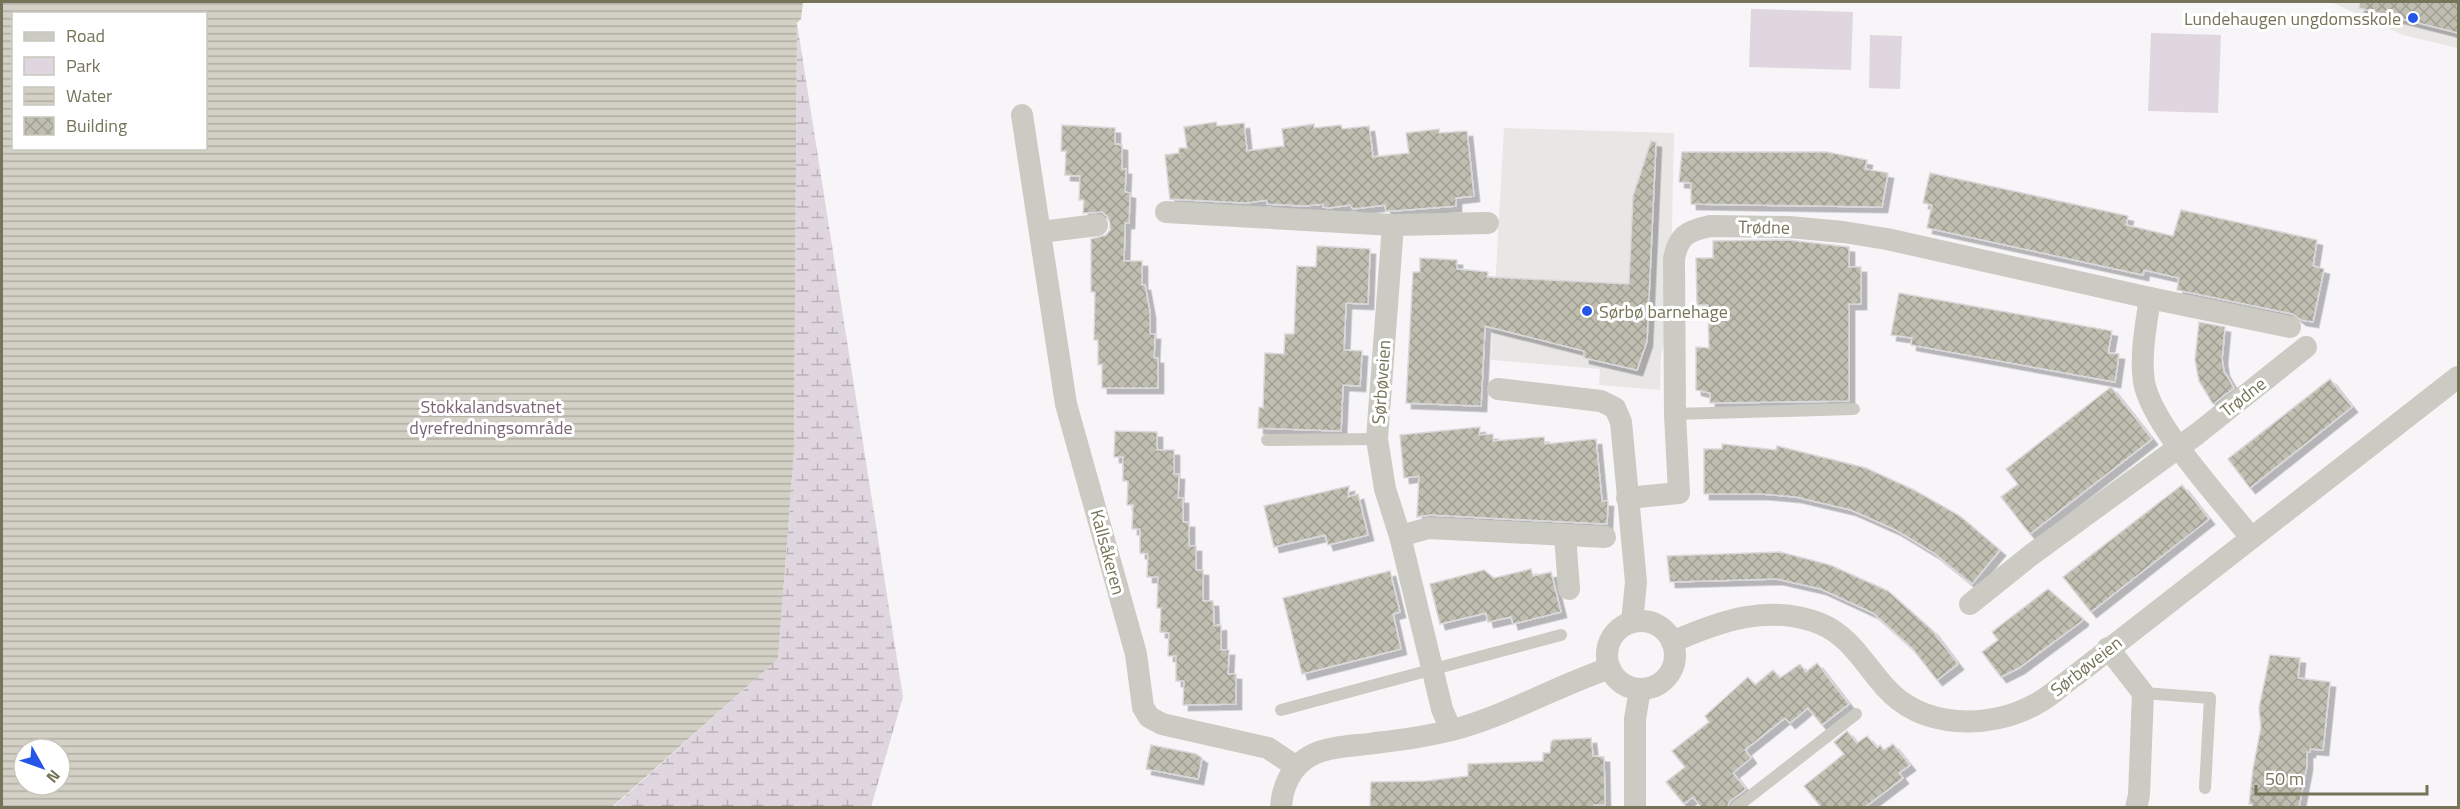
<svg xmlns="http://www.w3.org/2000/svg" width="2460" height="809" font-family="'Titillium Web',sans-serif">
	<defs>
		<pattern id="wetland-marsh" width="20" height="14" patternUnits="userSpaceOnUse" patternTransform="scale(1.5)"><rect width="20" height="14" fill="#e0d6df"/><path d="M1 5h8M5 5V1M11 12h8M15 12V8" fill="none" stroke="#bab2b8"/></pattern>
		<pattern id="water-rules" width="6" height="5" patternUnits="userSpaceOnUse" patternTransform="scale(1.5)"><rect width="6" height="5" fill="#d3d1c6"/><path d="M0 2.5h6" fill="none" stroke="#b0aea4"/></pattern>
		<pattern id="building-cross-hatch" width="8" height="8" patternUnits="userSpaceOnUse" patternTransform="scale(1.5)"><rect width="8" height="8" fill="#bfbeb1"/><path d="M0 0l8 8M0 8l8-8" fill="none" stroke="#a09f93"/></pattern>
		<filter id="shadow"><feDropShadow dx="5.5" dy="5.5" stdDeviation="0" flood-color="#0004"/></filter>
	</defs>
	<rect width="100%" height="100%" fill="#f7f5f8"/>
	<g fill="#e8e7e6">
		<path d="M2331,2H2458V48L2403,35Z"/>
		<path d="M1504,128L1674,133L1670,323L1661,355L1660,390L1599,385L1600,369L1491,360Z"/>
	</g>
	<g fill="#e0d6df">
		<path d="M1751,9L1853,12L1851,70L1749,67Z"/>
		<path d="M2151,33L2221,35L2218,113L2148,111Z"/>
		<path d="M1870,35L1902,36L1900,89L1869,88Z"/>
	</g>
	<path fill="url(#wetland-marsh)" d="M797,23L903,697L871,807L612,808L778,659L794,452Z"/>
	<path fill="url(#water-rules)" fill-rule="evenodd" d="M2,2H803L801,19L797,23L794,452L778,659L612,807H2ZM14,14H206V148H14ZM24,749H60V785H24Z"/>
	<g fill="url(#building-cross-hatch)" stroke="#d9d8da" stroke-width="1.5" filter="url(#shadow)">
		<path d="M2360,2H2458V33L2359,8Z"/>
		<path d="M1216,122L1217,126L1244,123L1247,151L1284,146L1282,129L1314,124V128L1341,125L1342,129L1369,126L1373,157L1409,153L1406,133L1439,129V133L1467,131L1474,196L1456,198V206L1393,211H1386L1385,205L1353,209L1350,205L1328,208L1323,207V204L1305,206L1267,204V200L1246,203L1170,199L1165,155L1179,153V148H1187L1184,127Z"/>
		<path d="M1062,125L1115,128V144L1122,145V169H1126L1125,192L1130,193L1129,223H1125L1124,261H1142V285H1145L1150,312V334H1155L1154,358H1158V388H1102V364L1098,365V340H1094L1095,292H1091V239L1106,235L1110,230V223L1107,216L1102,212L1083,213L1084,200H1079L1080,176L1065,175L1066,151H1061Z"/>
		<path d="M1651,141L1656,142L1647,341L1637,370L1584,358V351L1485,326L1481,406L1406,403L1413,272H1420V258L1457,260V269L1488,272L1487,277L1629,284L1633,196Z"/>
		<path d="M1682,152H1827L1867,160L1865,169L1888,173L1882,207L1691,204V183L1679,182Z"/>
		<path d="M1930,173L2128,216L2126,225L2173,236L2181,210L2317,240L2313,266L2324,269L2313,322L2301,320L2293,314L2177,290L2179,278L2144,270L2143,275L1927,228L1932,205L1923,203Z"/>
		<path d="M1788,240L1849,247V267H1861V304H1849V401L1710,403V393L1696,390V347L1709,348L1708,305H1697L1696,258H1713V241Z"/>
		<path d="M1317,246L1370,249L1368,304L1346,303L1344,350L1362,351L1360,386L1343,385L1341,431L1258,428L1259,407L1263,408L1265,353L1284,354L1285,334H1294L1297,266L1316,267Z"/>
		<path d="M1899,293L2112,331L2108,353L2119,354L2115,382L1911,345L1912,338L1891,335Z"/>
		<path d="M2199,322L2225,327L2222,359L2224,371L2234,388L2213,404L2199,381L2195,360Z"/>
		<path d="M2330,379L2352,407L2250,488L2228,459Z"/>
		<path d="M2111,387L2152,439L2030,534L2001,497L2018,484L2006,469Z"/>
		<path d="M1480,427L1479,435L1493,434V441L1544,437L1545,444L1596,439L1602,501H1608L1607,524L1430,515L1417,517L1419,476L1404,478L1400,435Z"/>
		<path d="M1115,431L1157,432V450H1174V474H1179L1178,498H1183V522H1189V546H1196V570H1203V601H1213L1214,626L1221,625V650H1229L1228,674H1236V704L1183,705L1184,681H1176V656H1168L1169,633L1160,632L1161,608H1157L1158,577H1147L1148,554L1140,553V529H1132L1133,505H1127L1128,481H1123V457H1114Z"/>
		<path d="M1722,444L1776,450L1777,446L1866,468L1914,490L1960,516L2000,550L1972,584L1934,553L1896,530L1851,510L1796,497L1762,494H1704V449H1722Z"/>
		<path d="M2182,485L2209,519L2091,612L2063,577Z"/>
		<path d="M1349,486L1348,497L1358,494L1368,535L1328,545L1325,535L1274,547L1264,506Z"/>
		<path d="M1780,552L1830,565L1888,591L1932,630L1958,664L1937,680L1912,648L1873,613L1821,589L1777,579L1670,582L1667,556Z"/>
		<path d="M1531,569L1533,576L1551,572L1561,612L1513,624L1511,617L1488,622L1486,613L1440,624L1430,584L1484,570L1494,578Z"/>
		<path d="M1390,571L1400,612L1393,614L1401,649L1302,674L1283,598Z"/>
		<path d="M2048,589L2083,619L2082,621L2019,668L2001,677L1982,652L1998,640L1992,632Z"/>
		<path d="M2270,655L2300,658L2298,678L2330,682L2323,750L2310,749V752H2307V765L2299,807H2252V804H2249L2253,769L2261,727L2259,708Z"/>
		<path d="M1817,663L1849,704L1822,725L1808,708L1790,723L1785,718L1745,750L1751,758L1733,773L1746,789L1730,801L1727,807H1701L1693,797L1684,804L1666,782L1685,767L1672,751L1709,722L1705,716L1748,677L1755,685L1773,670L1780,678L1800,664L1806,672Z"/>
		<path d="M1847,731L1857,743L1867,736L1877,748L1880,745L1884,750L1893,744L1910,765L1899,773L1903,778L1865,807H1821L1804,786L1844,754L1834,742Z"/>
		<path d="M1591,738L1593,756L1604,757L1605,805H1594V807H1370L1371,782L1426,781L1468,776V764L1543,761V753H1550L1551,742L1553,740Z"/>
		<path d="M1151,745L1196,754L1202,758L1198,779L1146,769Z"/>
	</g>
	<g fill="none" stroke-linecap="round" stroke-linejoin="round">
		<g stroke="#cbcbc3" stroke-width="12">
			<path d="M1675,414L1854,409"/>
			<path d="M1267,440L1377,439"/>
			<path d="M2143,693L2210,698L2205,788"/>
			<path d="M1281,710L1561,635"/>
			<path d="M1735,808L1856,714"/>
		</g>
		<g stroke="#cbcbc3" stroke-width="22">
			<path d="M1022,115L1066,404L1136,654L1143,707L1149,717L1162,724L1268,748L1295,766"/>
			<path d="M1166,212L1393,225L1488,223"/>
			<path d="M1393,225L1377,439L1385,489L1400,536L1442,709L1451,730"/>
			<path d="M1041,232L1097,225"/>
			<path d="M2150,298C2146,326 2140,354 2144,382C2152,426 2222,500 2251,538"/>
			<path d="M1498,389L1601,401L1615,408L1621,422L1636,582L1632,622"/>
			<path d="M1627,498L1679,493L1675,414L1674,259C1678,236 1687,231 1710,226L1789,227L1843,232L1887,239L2150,298L2290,327"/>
			<path d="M1565,535L1569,589"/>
			<path d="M1400,536L1429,528L1605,537"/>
			<path d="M1970,604L2031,555L2197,434L2306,347"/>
			<circle cx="1641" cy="655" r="34"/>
			<path d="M1672,642C1720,621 1769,603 1821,624C1850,636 1865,665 1885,687C1922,729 1989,730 2036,704C2050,697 2063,684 2076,675L2458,377"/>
			<path d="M2108,648L2143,693L2139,795L2136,808"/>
			<path d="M1281,808C1282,786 1292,765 1312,755C1329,746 1356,746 1375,743C1401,740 1426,737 1452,730C1507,716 1556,686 1610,668"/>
			<path d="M1635,808V719L1640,689"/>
		</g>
	</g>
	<g fill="#2656e8" stroke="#fff" stroke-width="2">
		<circle cx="2413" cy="18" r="6"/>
		<circle cx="1587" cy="311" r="6"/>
	</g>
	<g text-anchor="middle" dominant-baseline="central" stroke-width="6" stroke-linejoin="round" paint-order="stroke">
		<g font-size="18" fill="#757459" stroke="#fff" text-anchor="end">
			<text x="2401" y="18">Lundehaugen ungdomsskole</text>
			<text x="1599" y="311" text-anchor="start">Sørbø barnehage</text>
		</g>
		<g font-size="18" fill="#757459" stroke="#fff">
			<text transform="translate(1764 227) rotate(1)">Trødne</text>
			<text transform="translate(1381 382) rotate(-86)">Sørbøveien</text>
			<text transform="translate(2243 397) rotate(-38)">Trødne</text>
			<text transform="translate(1108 552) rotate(75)">Kallsåkeren</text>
			<text transform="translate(2086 666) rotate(-38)">Sørbøveien</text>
		</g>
		<g font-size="18" fill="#7e6576" stroke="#fff">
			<text x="491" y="406">Stokkalandsvatnet<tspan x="491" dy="21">dyrefredningsområde</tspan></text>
		</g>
	</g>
	<rect width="2460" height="809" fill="none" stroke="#757459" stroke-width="6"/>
	<rect x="12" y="12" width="195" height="138" fill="#ffffff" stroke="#c8c7bd" stroke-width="1.5"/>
	<rect x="24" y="32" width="30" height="9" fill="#cbcbc3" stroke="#c8c7bd" stroke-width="1.5"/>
	<text x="66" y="42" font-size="18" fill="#757459">Road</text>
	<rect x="24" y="57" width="30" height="18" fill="#e0d6df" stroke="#c8c7bd" stroke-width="1.5"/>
	<text x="66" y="72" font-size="18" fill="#757459">Park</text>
	<rect x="24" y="87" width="30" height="18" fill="url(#water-rules)" stroke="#c8c7bd" stroke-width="1.5"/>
	<text x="66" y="102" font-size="18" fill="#757459">Water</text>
	<rect x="24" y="117" width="30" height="18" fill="url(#building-cross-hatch)" stroke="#c8c7bd" stroke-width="1.5"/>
	<text x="66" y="132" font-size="18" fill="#757459">Building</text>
	<g transform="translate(42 767) rotate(130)"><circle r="28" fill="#ffffff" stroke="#c8c7bd" stroke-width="1.5"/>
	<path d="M0-4.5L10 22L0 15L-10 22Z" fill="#2656e8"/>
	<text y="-9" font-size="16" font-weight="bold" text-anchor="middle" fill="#757459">N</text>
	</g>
	<path d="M2256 785v9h171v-9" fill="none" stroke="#757459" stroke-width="3"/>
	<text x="2265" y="785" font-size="18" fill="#757459" stroke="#ffffff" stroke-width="4.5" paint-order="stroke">50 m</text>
</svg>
